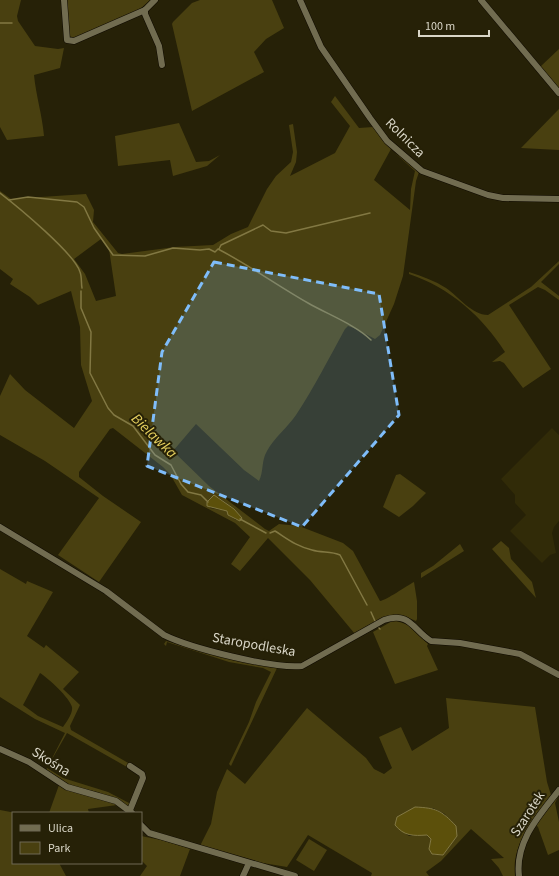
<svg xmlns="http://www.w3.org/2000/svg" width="559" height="876" font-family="'Source Sans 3',sans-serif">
	<rect width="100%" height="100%" fill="#262107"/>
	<path fill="#312b08" d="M552,428L559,435V521L554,527L552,533L556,553L550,555L542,563L510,531L526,515L515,503V495L501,479Z"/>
	<g fill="#494010" fill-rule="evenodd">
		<path d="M0,0H21L17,16L18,21L35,46L58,49L64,48L60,68L34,75C36,96 42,114 44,136L7,140L0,127Z"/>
		<path d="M66,0H150L140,9L75,38L69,36Z"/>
		<path d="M200,0H272L284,28L266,39L254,52L264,72L192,111L172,24L173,22L192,3Z"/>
		<path d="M559,49V89L540,67Z"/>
		<path d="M335,96L359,128L373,127L391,149L374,180L410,210L411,189L415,171L395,153L417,168L419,172L416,181L403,276L394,304L380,335L375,339L354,328L348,326L345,329C329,358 314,388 296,415C287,428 274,438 267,451C261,461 264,471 259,481L244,470L196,424L173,451L209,486L265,529L269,531L279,524L299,526L343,543L353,551L380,601C387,600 406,586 414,582L417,601V619L416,621C389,607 378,621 355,634L310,580L268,538L240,571L231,564L250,537L235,523L182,495L170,474L163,467L113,428L110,429L79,472V477L103,496L141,522L99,582L58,555L99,498L45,461L0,435V396L10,374L25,390L74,428L92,401L81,365L80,327L71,291L38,305L30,297L10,284L13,279L0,269V191L11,199L86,194L94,210L93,222L118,253L122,254L175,247L213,245L231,234L248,227L267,189L276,176L291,162L293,152L289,125L293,124L297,152L296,162L290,176L335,153L350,126L331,102ZM101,239L109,249L116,296L96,301L85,274L74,259ZM218,497L234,509L242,518L236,520L228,515L227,511L210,508Z"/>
		<path d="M559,109V150L521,148Z"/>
		<path d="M179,123L196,162L209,161L220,155L207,166L173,176L170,160L118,166L115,136Z"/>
		<path d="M559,261V264L541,282L559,296V300L545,290L538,287L509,305L551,369L523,388L504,363L500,361L492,362L505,352C483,317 449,287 409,274V272C422,276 435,281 446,288C459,297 472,315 488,315L531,287Z"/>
		<path d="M400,474L426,493L413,506L399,517L383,507L396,475Z"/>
		<path d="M501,541L509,548L511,559L532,582L536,598L492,549Z"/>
		<path d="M460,544L464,551L421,578V573L433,566Z"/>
		<path d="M0,569L26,584L27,581L53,592L27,636L44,648L46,645L79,672L63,689L80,705L70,726L71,730L130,764L127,767L67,733L47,768L63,778L108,792L129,803L131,802L129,807L98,792L67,785L46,770L65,733L35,719L0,697ZM40,673C48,678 70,698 72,707C73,714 66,722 63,727L38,716L23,705Z"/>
		<path d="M394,620L408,625L428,644L427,646L438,670L395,684L373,632Z"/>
		<path d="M166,641L197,650L302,670L277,668L231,766L229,764L249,722L256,702L271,672L263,668L229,662L167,642L166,646L164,644Z"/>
		<path d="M446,698L535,707L547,782L551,795C534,820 511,844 515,876H503L499,868L491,859L504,858L471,829L441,861L426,872L429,876H371L372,873L308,835L287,867L238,859L200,846L211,824L217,792L227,769L245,784L307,708L366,758L374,769L384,774L392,768L379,737L401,727L412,751L449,728ZM433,808L445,814L457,836L443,855H434L430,844L431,839L426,835L409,836L406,834Z"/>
		<path d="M59,785L116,803L117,805L88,809L89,813H49Z"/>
		<path d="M559,795L555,803L559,822V850L548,855L538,827L536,825Z"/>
		<path d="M0,810L16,813H13V863H59L66,876H0Z"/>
		<path d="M141,836L161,840L190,849L180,876H140L147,866L141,860Z"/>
		<path d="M309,839L327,850L314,871L296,860Z"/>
	</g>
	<g fill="#5c500b" stroke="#827843">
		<path d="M214,495L234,509L242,518L240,521L228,515L227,511L207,506V502Z"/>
		<path d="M415,807C436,808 441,810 456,826L457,836L443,855L432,854L429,849L431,839L427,835C413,836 404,836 395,825L397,817Z"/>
	</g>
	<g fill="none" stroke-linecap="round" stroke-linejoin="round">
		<g stroke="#827843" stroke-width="1.5">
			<path d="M0,23H12"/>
			<path d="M0,193C17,206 75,254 80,272C82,277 81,283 82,288"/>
			<path d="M9,200L28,197L77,202L84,207L94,228L113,255L145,256L173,248L200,250L209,249L215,252L218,249C249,265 278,286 308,303C327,314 356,325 371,340"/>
			<path d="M219,249L221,245L263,225L271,231L286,233L370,213"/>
			<path d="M81,291V308L91,332L90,373L108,408L114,415L133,426L155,455L171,465L181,484L188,492L201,495L208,502"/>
			<path d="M240,519L266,533"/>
			<path d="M270,533L275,531C289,540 296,546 312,550C322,553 331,551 340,555L367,605"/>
			<path d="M371,612L375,621"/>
			<path d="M379,628L380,629"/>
		</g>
		<defs>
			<g id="minor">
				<path d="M64,0L67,40L74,41L145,10"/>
				<path d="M155,0L145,10V14L159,46L162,65"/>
				<path d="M300,0L321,47L370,118L387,141L422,171L488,195L503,198L559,199"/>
				<path d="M481,0L559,93"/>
				<path d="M0,527L106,591L164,635C190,648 273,669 302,666L384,620C410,611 413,630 431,641L460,643L520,654L559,675"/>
				<path d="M0,749L29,762L67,787L116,801L132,813"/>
				<path d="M130,810L143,778L142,774L130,766"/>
				<path d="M141,825L149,833L295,876"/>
				<path d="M243,876L249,863"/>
				<path d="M519,876C515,841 539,816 559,790"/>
			</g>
		</defs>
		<use href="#minor" stroke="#0f0a00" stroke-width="7"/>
		<use href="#minor" stroke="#716c50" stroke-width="6"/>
	</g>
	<path fill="#7fbdfa" fill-opacity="0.2" stroke="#7fbdfa" stroke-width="3" stroke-dasharray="8 5" stroke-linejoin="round" d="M214,262L379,294L399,415L302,527L147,466L162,352Z"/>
	<g text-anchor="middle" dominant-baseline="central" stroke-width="4" stroke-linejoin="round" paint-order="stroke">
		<g font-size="14" fill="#d9d6c7" stroke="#262107">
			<text transform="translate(405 138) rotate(45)">Rolnicza</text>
			<text transform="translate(254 645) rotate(10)">Staropodleska</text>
			<text transform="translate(51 762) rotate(32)">Skośna</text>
			<text transform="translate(528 814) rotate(-57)">Szarotek</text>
		</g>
		<g font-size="15" font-style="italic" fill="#e6d05f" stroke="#262107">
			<text transform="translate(154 436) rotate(44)">Bielawka</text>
		</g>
	</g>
	<rect x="12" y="812" width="130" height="52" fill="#262107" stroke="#6e6954"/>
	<rect x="20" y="825" width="20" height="6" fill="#716c50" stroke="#6e6954"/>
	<text x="48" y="832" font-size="12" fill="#d9d6c7">Ulica</text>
	<rect x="20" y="842" width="20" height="12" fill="#494010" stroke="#6e6954"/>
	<text x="48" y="852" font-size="12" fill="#d9d6c7">Park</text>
	<path d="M419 30v6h70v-6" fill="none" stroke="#d9d6c7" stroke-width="2"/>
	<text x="425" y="30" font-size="12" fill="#d9d6c7" stroke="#262107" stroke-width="3" paint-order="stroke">100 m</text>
</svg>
